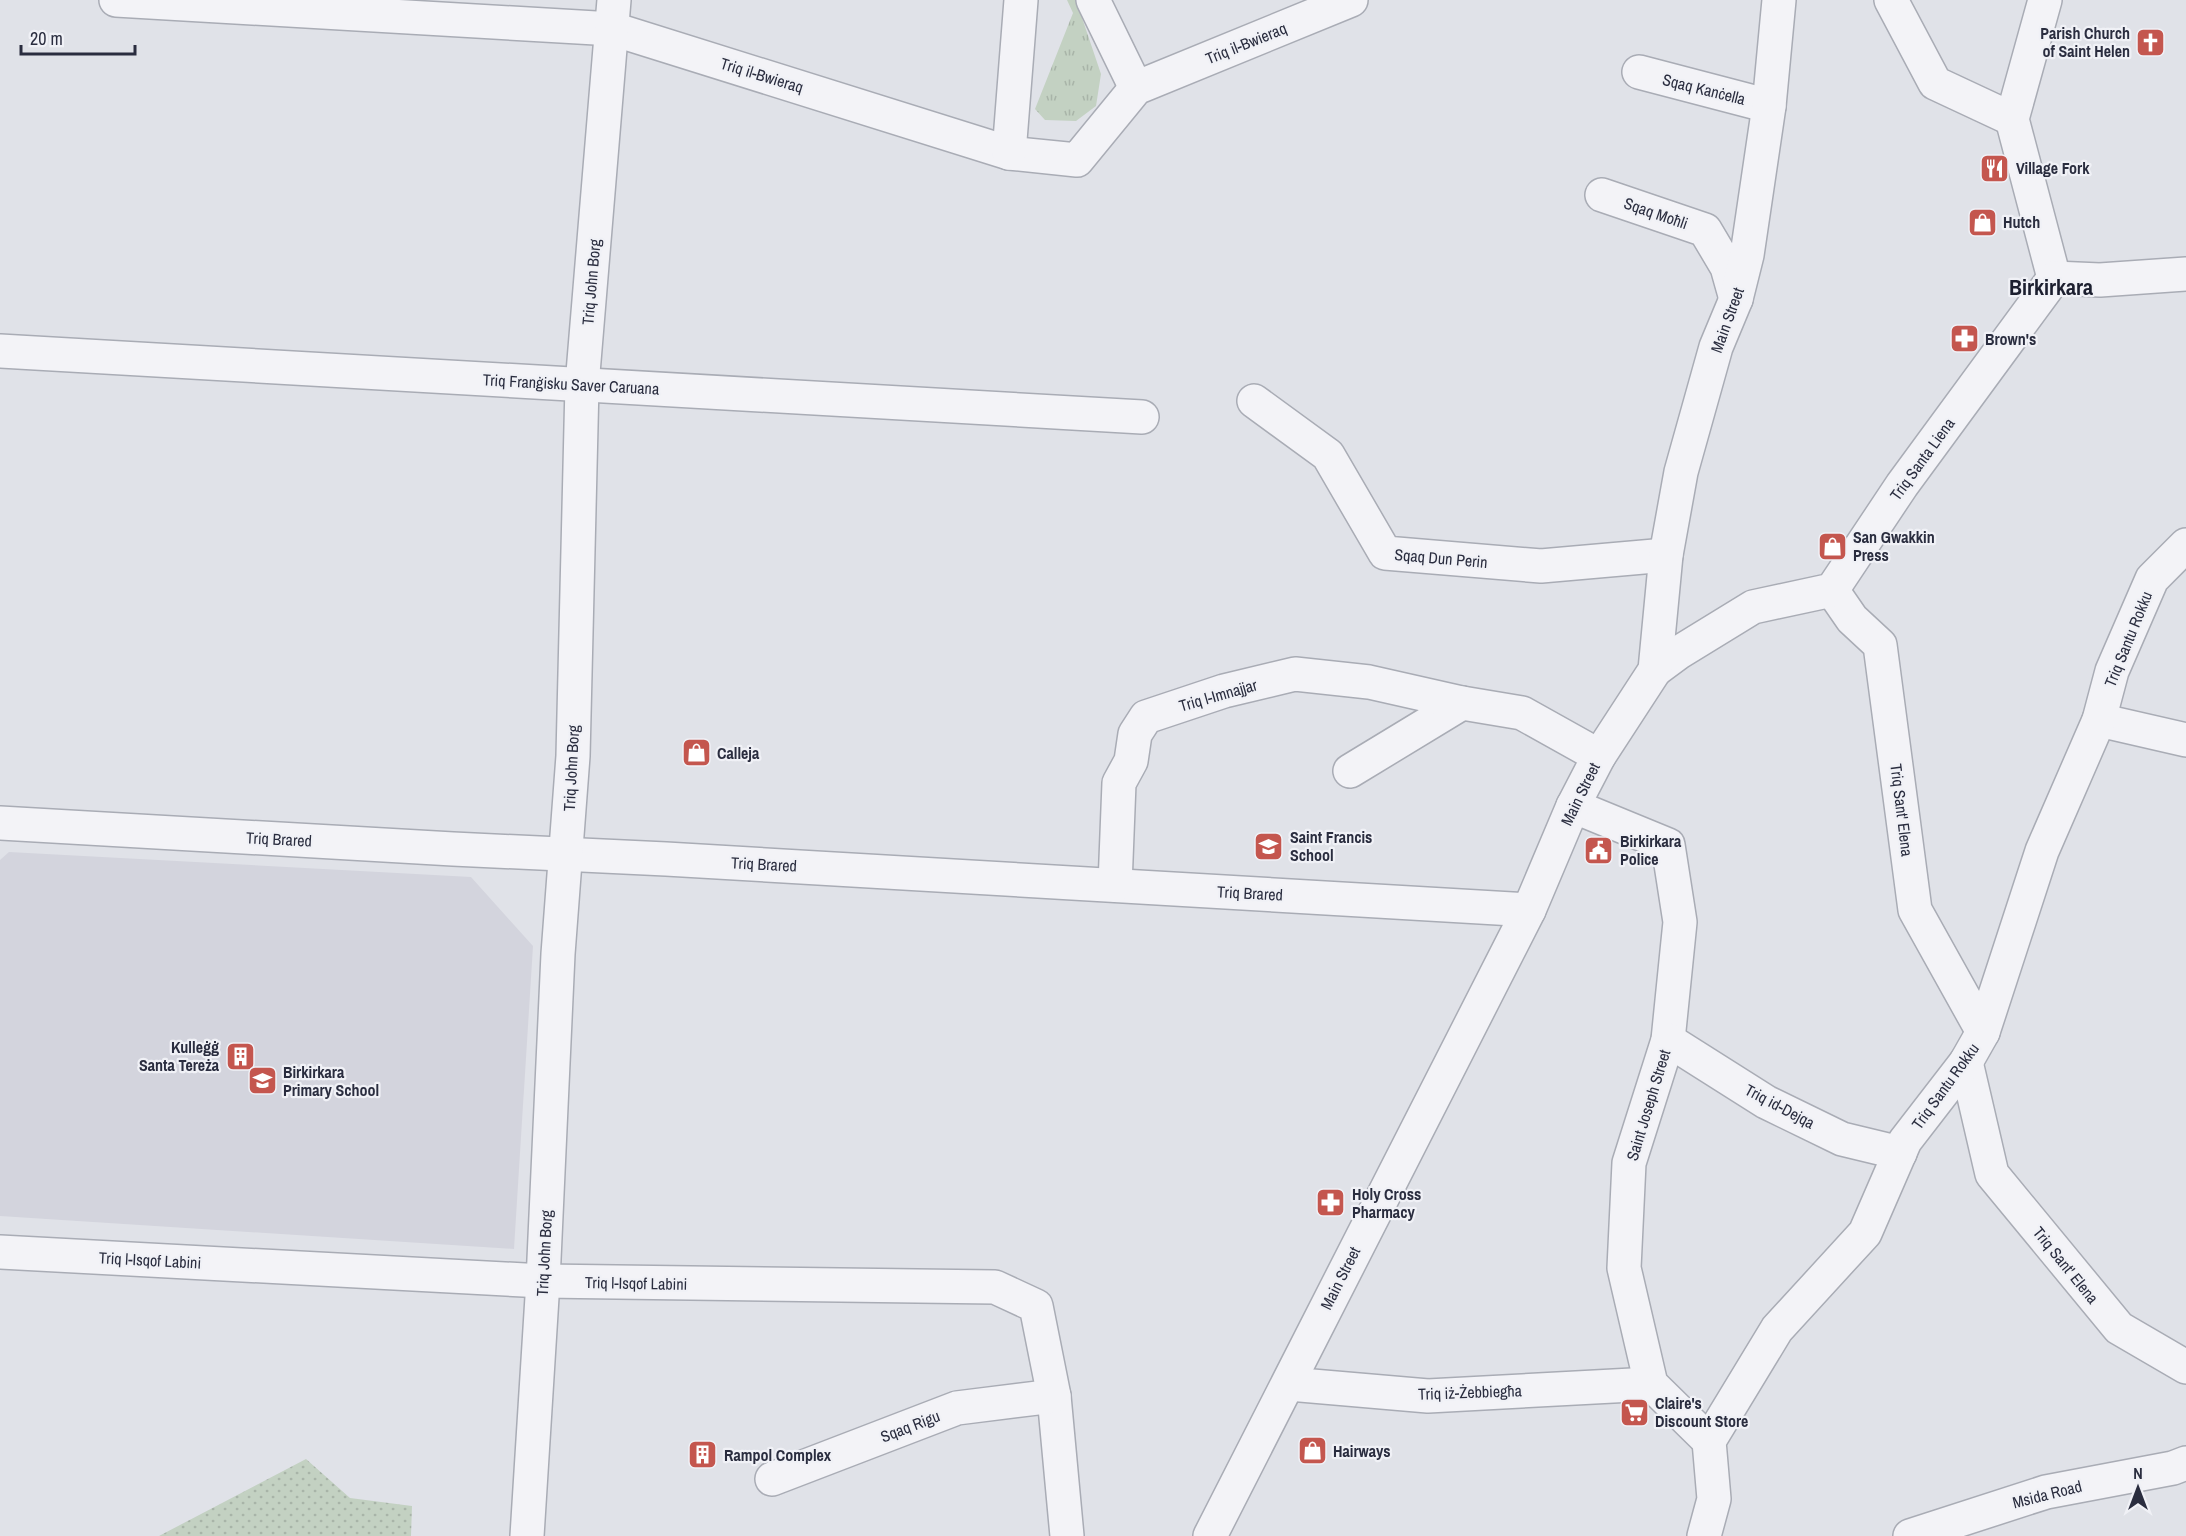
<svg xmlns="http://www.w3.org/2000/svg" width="2186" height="1536" font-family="'Archivo Narrow',sans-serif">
	<defs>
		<pattern id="grass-tufts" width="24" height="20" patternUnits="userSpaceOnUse" patternTransform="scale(1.5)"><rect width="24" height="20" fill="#c3d1c2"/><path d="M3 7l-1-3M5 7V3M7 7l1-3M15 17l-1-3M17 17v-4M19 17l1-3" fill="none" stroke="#a8b4a8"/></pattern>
		<pattern id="garden-dots" width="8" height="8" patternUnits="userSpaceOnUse" patternTransform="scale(1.5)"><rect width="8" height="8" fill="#c3d1c2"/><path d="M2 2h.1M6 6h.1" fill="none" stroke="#a8b4a8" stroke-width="1.8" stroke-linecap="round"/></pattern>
	</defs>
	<rect width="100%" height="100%" fill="#e0e2e8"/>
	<path fill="#d3d4dd" d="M9,852L471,877L533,946L514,1249L0,1216V860Z"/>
	<path fill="url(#grass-tufts)" d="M1067,0H1076L1101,74L1096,106L1076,121L1045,120L1035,109L1073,13Z"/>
	<path fill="url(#garden-dots)" d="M306,1459L350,1498L412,1506L411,1536H159Z"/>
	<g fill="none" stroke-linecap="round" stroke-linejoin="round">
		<defs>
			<g id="minor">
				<path d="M116,0L613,29L1009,153L1077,160L1136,88L1351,0"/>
				<path d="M1093,0L1136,88"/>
				<path d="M1891,0L1935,83L2012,119"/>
				<path d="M2045,0L2012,119L2054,278"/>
				<path d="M1639,72L1769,106"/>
				<path d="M1009,153L1021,0"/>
				<path d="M1602,195L1705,230L1727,267L1736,299"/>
				<path d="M2054,278L2100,280L2186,274"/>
				<path d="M0,351L1142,417"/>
				<path d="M1254,401L1328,455L1385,553L1541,566L1666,555"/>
				<path d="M1832,590L1852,619L1880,645L1915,910L1983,1032"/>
				<path d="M1655,670L1678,653L1753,607L1832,590L1902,485L2054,278"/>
				<path d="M2099,720L2186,740"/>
				<path d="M1350,771L1462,703"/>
				<path d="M1573,806L1668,845L1680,922L1668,1040L1629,1163L1624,1268L1651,1384L1709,1441"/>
				<path d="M0,823L453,849L666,859L1529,910"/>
				<path d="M1115,885L1119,783L1131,761L1135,734L1146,717L1224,691L1295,674L1369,682L1462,703L1522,713L1599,756"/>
				<path d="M1668,1040L1766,1102L1842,1139L1900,1153"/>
				<path d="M1966,1062L1992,1174L2119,1328L2186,1367"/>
				<path d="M0,1252L543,1281L995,1287L1036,1306L1054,1396L1067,1536"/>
				<path d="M1289,1384L1428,1396L1651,1384"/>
				<path d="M772,1479L957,1408L1054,1396"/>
				<path d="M527,1536L543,1281L558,954L573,756L582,385L614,0"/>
				<path d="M1210,1536L1529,910L1573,806L1599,756L1655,670L1666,555L1681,472L1716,347L1736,299L1747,255L1769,106L1779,0"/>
				<path d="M1704,1536L1714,1499L1709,1441L1777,1329L1865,1233L1905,1141L1966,1062L1983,1032L2042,851L2099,720L2112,671L2152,579L2186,545"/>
				<path d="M1910,1536L2046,1492L2173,1468L2186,1463"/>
			</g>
		</defs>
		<use href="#minor" stroke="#a9acb5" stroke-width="36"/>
		<use href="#minor" stroke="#f3f3f7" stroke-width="33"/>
	</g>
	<defs>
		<symbol id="church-square" viewBox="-11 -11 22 22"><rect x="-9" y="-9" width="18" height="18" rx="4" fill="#c4564e" stroke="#f0f1f6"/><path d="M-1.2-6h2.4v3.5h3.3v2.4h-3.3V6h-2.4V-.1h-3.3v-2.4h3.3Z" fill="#fff"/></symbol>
		<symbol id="restaurant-square" viewBox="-11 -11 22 22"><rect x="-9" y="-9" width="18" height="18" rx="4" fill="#c4564e" stroke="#f0f1f6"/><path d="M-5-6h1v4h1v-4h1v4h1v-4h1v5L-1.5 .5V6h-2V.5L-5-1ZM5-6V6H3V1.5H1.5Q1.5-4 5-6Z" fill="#fff"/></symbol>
		<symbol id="shop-square" viewBox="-11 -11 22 22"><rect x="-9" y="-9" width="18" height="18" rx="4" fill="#c4564e" stroke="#f0f1f6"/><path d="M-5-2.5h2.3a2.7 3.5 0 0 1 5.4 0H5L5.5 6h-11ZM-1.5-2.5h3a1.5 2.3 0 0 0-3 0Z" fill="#fff"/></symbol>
		<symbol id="pharmacy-square" viewBox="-11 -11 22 22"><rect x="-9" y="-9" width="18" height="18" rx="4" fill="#c4564e" stroke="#f0f1f6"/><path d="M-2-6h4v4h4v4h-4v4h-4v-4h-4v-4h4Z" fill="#fff"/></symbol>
		<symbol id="school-square" viewBox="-11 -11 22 22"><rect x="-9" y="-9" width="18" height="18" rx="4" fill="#c4564e" stroke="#f0f1f6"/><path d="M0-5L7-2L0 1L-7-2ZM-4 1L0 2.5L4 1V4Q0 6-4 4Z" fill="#fff"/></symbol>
		<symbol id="civic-square" viewBox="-11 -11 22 22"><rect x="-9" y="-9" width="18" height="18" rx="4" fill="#c4564e" stroke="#f0f1f6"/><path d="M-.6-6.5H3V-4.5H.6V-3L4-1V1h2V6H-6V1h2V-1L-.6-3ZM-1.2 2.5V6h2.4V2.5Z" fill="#fff"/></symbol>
		<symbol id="building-square" viewBox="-11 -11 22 22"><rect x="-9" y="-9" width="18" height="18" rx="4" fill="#c4564e" stroke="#f0f1f6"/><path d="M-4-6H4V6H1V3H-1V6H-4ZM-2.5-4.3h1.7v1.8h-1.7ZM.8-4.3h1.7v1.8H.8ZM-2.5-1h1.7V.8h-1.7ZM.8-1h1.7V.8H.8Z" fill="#fff"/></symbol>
		<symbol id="supermarket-square" viewBox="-11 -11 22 22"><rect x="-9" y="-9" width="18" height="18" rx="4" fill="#c4564e" stroke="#f0f1f6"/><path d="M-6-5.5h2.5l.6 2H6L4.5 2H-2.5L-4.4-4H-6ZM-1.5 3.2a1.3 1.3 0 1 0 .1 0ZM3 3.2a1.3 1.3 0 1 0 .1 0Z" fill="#fff"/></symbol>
	</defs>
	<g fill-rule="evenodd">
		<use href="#church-square" x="2134" y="26" width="33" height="33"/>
		<use href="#restaurant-square" x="1978" y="152" width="33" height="33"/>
		<use href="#shop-square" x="1966" y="206" width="33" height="33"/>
		<use href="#pharmacy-square" x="1948" y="322" width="33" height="33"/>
		<use href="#shop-square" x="1816" y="530" width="33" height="33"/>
		<use href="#shop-square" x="680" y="736" width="33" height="33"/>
		<use href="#school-square" x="1252" y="830" width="33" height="33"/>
		<use href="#civic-square" x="1582" y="834" width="33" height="33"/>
		<use href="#building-square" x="224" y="1040" width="33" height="33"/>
		<use href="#school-square" x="246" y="1064" width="33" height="33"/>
		<use href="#pharmacy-square" x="1314" y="1186" width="33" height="33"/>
		<use href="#supermarket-square" x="1618" y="1396" width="33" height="33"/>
		<use href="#shop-square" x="1296" y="1434" width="33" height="33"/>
		<use href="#building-square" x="686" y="1438" width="33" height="33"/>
	</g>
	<g text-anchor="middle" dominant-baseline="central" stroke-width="4.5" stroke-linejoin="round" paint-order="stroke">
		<g font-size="16" font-weight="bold" fill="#2a2d3f" stroke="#f0f1f6" text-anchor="start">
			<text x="2130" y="33" text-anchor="end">Parish Church<tspan x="2130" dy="18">of Saint Helen</tspan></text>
			<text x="2016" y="168">Village Fork</text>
			<text x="2003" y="222">Hutch</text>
			<text x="1985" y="339">Brown's</text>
			<text x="1853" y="537">San Gwakkin<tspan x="1853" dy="18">Press</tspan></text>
			<text x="717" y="753">Calleja</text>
			<text x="1290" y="837">Saint Francis<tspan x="1290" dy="18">School</tspan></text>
			<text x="1620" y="841">Birkirkara<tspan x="1620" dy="18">Police</tspan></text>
			<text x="219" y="1047" text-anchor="end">Kulleġġ<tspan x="219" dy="18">Santa Tereża</tspan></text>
			<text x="283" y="1072">Birkirkara<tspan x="283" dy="18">Primary School</tspan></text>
			<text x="1352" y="1194">Holy Cross<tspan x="1352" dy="18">Pharmacy</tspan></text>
			<text x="1655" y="1403">Claire's<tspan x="1655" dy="18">Discount Store</tspan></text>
			<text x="1333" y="1451">Hairways</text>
			<text x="724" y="1455">Rampol Complex</text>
		</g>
		<g font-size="16" fill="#2a2d3f" stroke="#f0f1f6">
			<text transform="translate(1246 43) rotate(-22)">Triq il-Bwieraq</text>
			<text transform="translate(762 75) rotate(17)">Triq il-Bwieraq</text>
			<text transform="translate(1704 89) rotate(14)">Sqaq Kanċella</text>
			<text transform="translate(1656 213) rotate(19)">Sqaq Moħli</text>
			<text transform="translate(591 282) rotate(-85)">Triq John Borg</text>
			<text transform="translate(1727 320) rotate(-70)">Main Street</text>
			<text transform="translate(571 384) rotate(3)">Triq Franġisku Saver Caruana</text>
			<text transform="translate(1922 459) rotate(-54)">Triq Santa Liena</text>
			<text transform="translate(1441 558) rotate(5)">Sqaq Dun Perin</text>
			<text transform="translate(2128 639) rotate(-68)">Triq Santu Rokku</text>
			<text transform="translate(1218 695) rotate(-16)">Triq l-Imnajjar</text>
			<text transform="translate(571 768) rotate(-87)">Triq John Borg</text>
			<text transform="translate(1580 794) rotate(-64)">Main Street</text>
			<text transform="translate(1902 810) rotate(83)">Triq Sant' Elena</text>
			<text transform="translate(279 839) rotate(3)">Triq Brared</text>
			<text transform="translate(764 864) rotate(3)">Triq Brared</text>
			<text transform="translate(1250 893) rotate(3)">Triq Brared</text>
			<text transform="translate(1945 1086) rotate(-54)">Triq Santu Rokku</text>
			<text transform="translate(1648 1105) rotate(-73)">Saint Joseph Street</text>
			<text transform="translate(1780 1106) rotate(28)">Triq id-Dejqa</text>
			<text transform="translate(544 1253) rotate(-87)">Triq John Borg</text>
			<text transform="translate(150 1260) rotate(3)">Triq l-Isqof Labini</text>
			<text transform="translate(2066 1265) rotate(51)">Triq Sant' Elena</text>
			<text transform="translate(1340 1278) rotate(-63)">Main Street</text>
			<text transform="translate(636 1283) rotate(1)">Triq l-Isqof Labini</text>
			<text transform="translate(1470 1392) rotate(-2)">Triq iż-Żebbiegħa</text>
			<text transform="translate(910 1426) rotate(-21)">Sqaq Rigu</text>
			<text transform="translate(2047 1494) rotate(-14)">Msida Road</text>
		</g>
		<g font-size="22" font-weight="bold" fill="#1c1f2f" stroke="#f0f1f6">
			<text x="2051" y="287">Birkirkara</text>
		</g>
	</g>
	<g transform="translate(2138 1488)" stroke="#f0f1f6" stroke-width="4.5" paint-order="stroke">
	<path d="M0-4.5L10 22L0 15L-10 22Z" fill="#2a2d3f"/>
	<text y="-9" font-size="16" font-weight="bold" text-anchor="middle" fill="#2a2d3f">N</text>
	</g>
	<path d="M21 45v9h114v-9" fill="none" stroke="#2a2d3f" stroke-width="3"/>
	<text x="30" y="45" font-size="18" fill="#2a2d3f" stroke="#f0f1f6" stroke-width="4.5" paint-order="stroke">20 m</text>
</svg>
